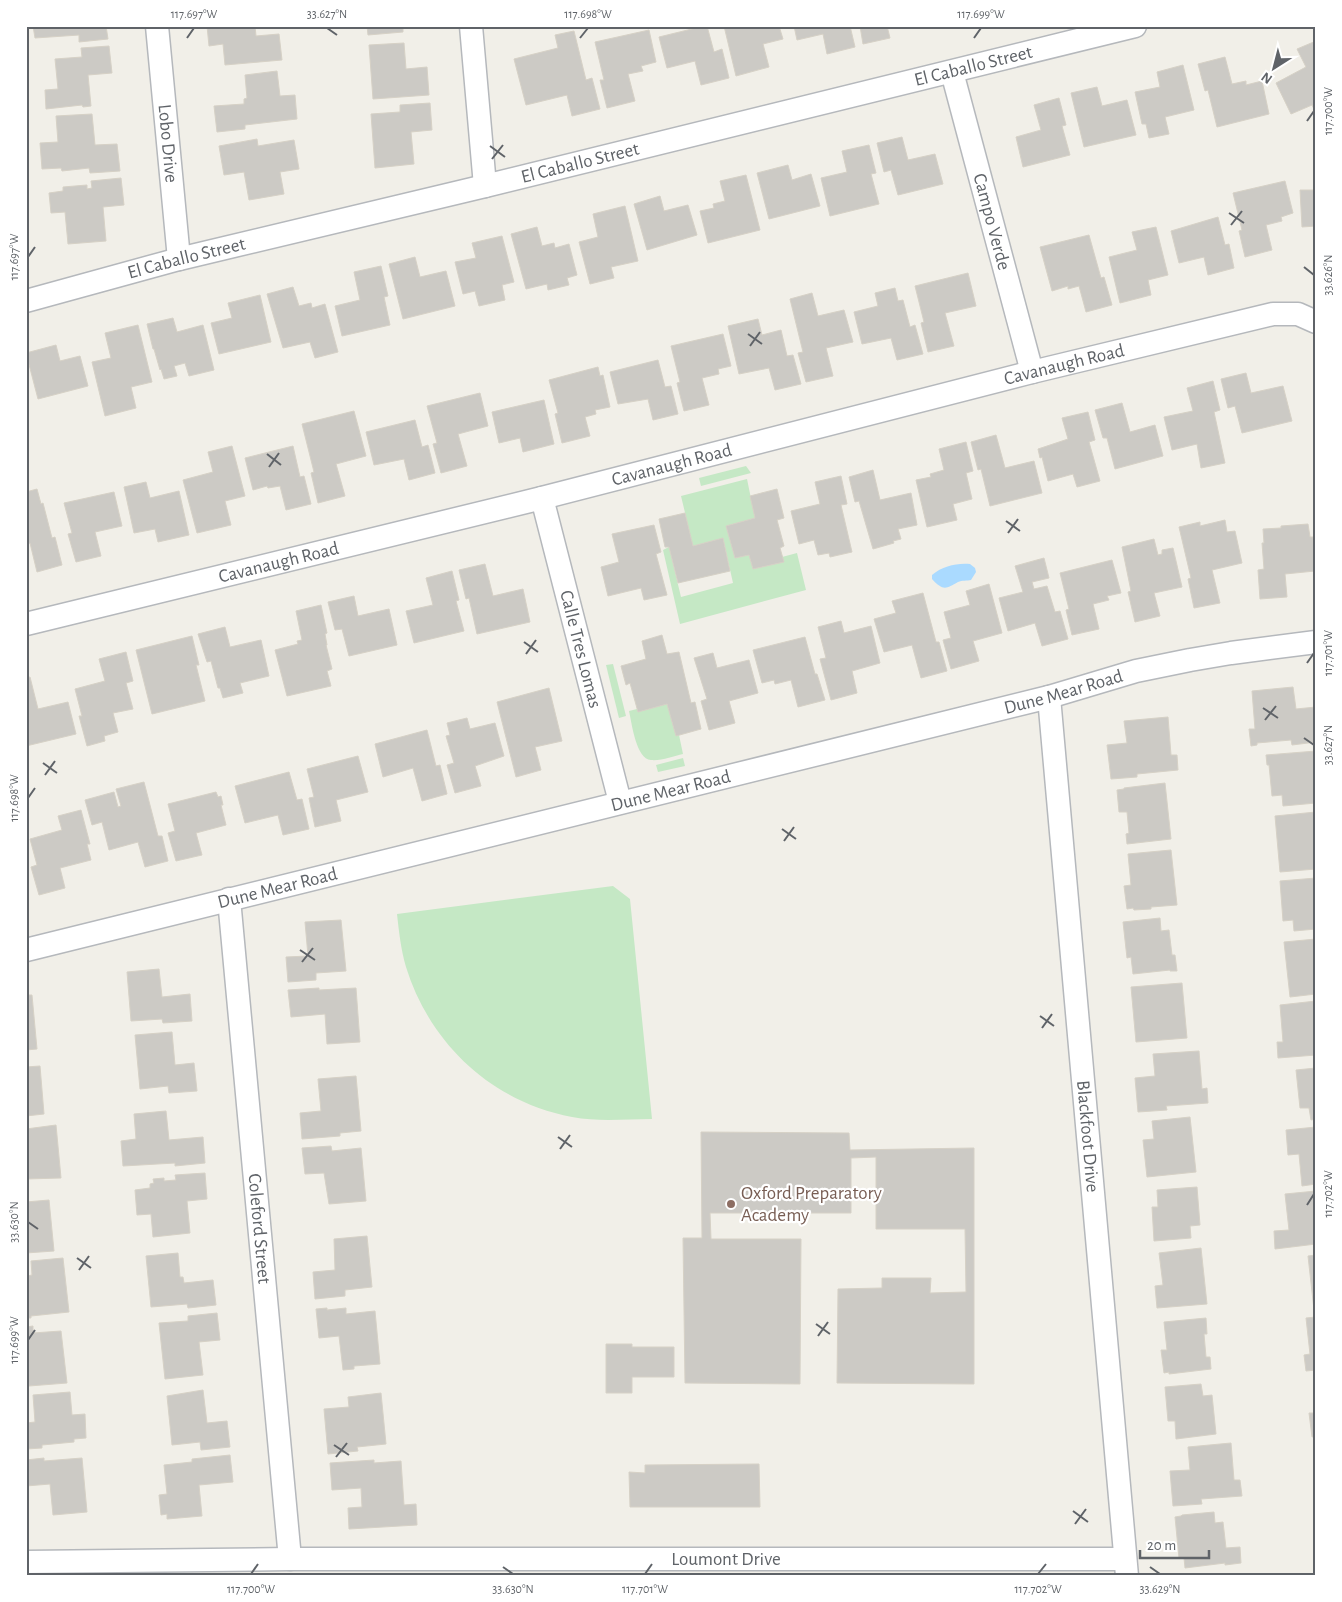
<svg xmlns="http://www.w3.org/2000/svg" width="1342" height="1602" font-family="'Alegreya Sans',sans-serif">
	<rect width="100%" height="100%" fill="#f1efe8"/>
	<g fill="#c5e8c5">
		<path d="M746,466L751,473L701,486L699,478Z"/>
		<path d="M747,479L755,518L726,526L735,558L749,555L753,569L783,562L782,557L797,553L806,590L680,624L663,550L669,547L681,597L733,583L723,538L693,546L681,496Z"/>
		<path d="M613,664L626,716L619,718L606,665Z"/>
		<path d="M667,704L676,736L679,735L683,754C674,756 661,761 651,760C636,759 632,724 629,711L637,709L638,712Z"/>
		<path d="M683,758L685,766L658,772L656,765Z"/>
		<path d="M613,886L630,899L652,1119C625,1119 599,1122 572,1117C492,1102 430,1044 406,967C401,950 399,932 397,914Z"/>
	</g>
	<path fill="#aadaff" d="M970,564L975,568L976,572L971,580C967,581 962,580 958,582C946,589 943,591 932,579V575C943,566 956,563 970,564Z"/>
	<g fill="#cccac5" stroke="#d6d1c6">
		<path d="M33,26H106L108,39L79,42V35L35,38Z"/>
		<path d="M207,26H255L256,36L279,34L282,60L225,65L223,44L209,46Z"/>
		<path d="M367,26H403V32L368,35Z"/>
		<path d="M704,26H707L714,52L722,49L729,78L701,85L695,61L667,68L659,37Z"/>
		<path d="M724,26H779L783,39L763,44L769,67L736,76Z"/>
		<path d="M794,26H850L855,47L827,54L823,34L797,40Z"/>
		<path d="M860,26H887L890,38L863,44Z"/>
		<path d="M649,30L656,62L641,66L643,71L628,74L635,101L607,108L600,80H604L595,42Z"/>
		<path d="M574,31L586,80L592,78L600,109L572,116L567,95L526,105L514,59L558,48L555,35Z"/>
		<path d="M1316,41V113L1312,105L1291,114L1276,83L1306,67L1297,49Z"/>
		<path d="M404,43L406,69L427,67L429,95L373,99L369,45Z"/>
		<path d="M109,46L112,73L88,75L91,106L83,107L82,105L46,109L45,90L58,89L55,59L82,57L81,48Z"/>
		<path d="M1225,57L1232,84L1246,81V85L1262,81L1269,114L1217,127L1208,90L1205,91L1198,64Z"/>
		<path d="M1183,65L1194,110L1165,117L1169,134L1149,138L1146,124H1142L1135,92L1160,87L1157,72Z"/>
		<path d="M277,71L280,96L295,95L297,119L245,125V129L217,132L214,106L244,104V99L247,98L245,75Z"/>
		<path d="M1097,87L1102,106L1127,100L1136,135L1084,147L1071,93Z"/>
		<path d="M1059,98L1066,125L1062,126L1070,155L1023,167L1016,137L1041,130L1034,105Z"/>
		<path d="M430,103L432,130L411,132L414,164L375,168L371,114L400,112V105Z"/>
		<path d="M92,114L95,145L117,144L120,171L90,173L89,168L62,171L61,168L42,169L40,143L58,142L56,116Z"/>
		<path d="M902,137L908,160L935,154L943,184L898,195L891,170L884,172L877,143Z"/>
		<path d="M257,139L258,146L294,140L299,169L280,172L284,194L249,200L244,172L224,175L219,146Z"/>
		<path d="M869,145L876,173L871,174L879,204L830,216L821,178L847,172L842,151Z"/>
		<path d="M788,165L792,180L811,174L820,206L769,219L757,173Z"/>
		<path d="M746,175L760,230L708,243L700,211L714,208L713,204L725,201L720,181Z"/>
		<path d="M121,178L124,205L103,207L106,241L68,244L65,212L51,213L49,193L63,191V187L87,185V189L92,188L91,181Z"/>
		<path d="M1285,181L1293,213L1281,217L1282,221L1266,225L1272,250L1245,257L1239,231L1242,230L1233,193Z"/>
		<path d="M1300,190H1316V226L1302,227Z"/>
		<path d="M660,196L664,211L688,205L697,235L647,250L634,204Z"/>
		<path d="M625,206L638,261L611,267L614,278L590,284L579,242L598,237L593,214Z"/>
		<path d="M1218,217L1225,245L1229,244L1234,268L1208,275L1204,257L1179,263L1171,231Z"/>
		<path d="M537,227L542,246L554,243L555,248L569,244L577,275L567,278L569,285L548,290L547,284L526,289L511,234Z"/>
		<path d="M1156,227L1168,275L1148,280L1151,295L1120,303L1109,257L1137,250L1132,232Z"/>
		<path d="M1089,235L1101,278L1104,277L1112,305L1086,312L1079,286L1068,289V286L1052,291L1040,247Z"/>
		<path d="M502,236L514,282L502,285L505,300L479,306L475,291L463,294L455,262L476,258L472,243Z"/>
		<path d="M415,257L420,277L446,271L455,306L403,319L389,264Z"/>
		<path d="M381,266L388,296L384,297L390,325L342,336L335,306L360,300L354,272Z"/>
		<path d="M968,273L976,306L945,313L954,346L928,352L921,323L924,322L915,286Z"/>
		<path d="M293,287L299,306L311,303L312,308L325,304L338,352L315,358L310,342L283,348L267,294Z"/>
		<path d="M895,288L898,301L903,300L910,327L915,325L923,354L897,360L891,338L862,344L854,312L878,306L875,293Z"/>
		<path d="M812,293L818,316L844,310L853,342L826,348L833,376L806,382L798,353L803,352L790,299Z"/>
		<path d="M260,295L271,342L219,354L211,323L232,318L228,303Z"/>
		<path d="M173,318L177,332L203,325L214,370L189,376L185,363L174,366L177,376L164,379L161,369L160,370L154,349H153L147,324Z"/>
		<path d="M758,319L762,335L781,330L787,356L793,355L801,384L775,390L769,368L739,374L728,326Z"/>
		<path d="M138,325L152,382L131,387L136,408L105,416L92,362L111,358L105,333Z"/>
		<path d="M723,334L731,366L718,369L719,374L702,378L709,405L684,411L677,383L680,382L671,346Z"/>
		<path d="M56,345L60,361L80,356L88,386L38,399L26,353Z"/>
		<path d="M658,360L665,387L671,386L678,414L653,420L648,399L618,404L610,372Z"/>
		<path d="M598,367L600,376L603,375L610,407L595,410L596,414L585,417L590,436L562,443L555,414L558,413L549,380Z"/>
		<path d="M1246,373L1251,393L1283,386L1292,421L1242,433L1235,406L1228,408L1221,379Z"/>
		<path d="M1213,381L1220,410L1214,412L1225,463L1201,468L1197,444L1172,450L1164,417L1193,411L1187,388Z"/>
		<path d="M480,393L488,426L458,434L467,466L441,473L433,444L437,443L427,406Z"/>
		<path d="M544,400L554,444L523,452L520,438L499,443L492,412Z"/>
		<path d="M1122,403L1130,432L1155,425L1163,456L1115,469L1107,438H1103L1095,410Z"/>
		<path d="M354,411L366,456L336,464L345,496L318,503L311,473L314,472L302,424Z"/>
		<path d="M1088,412L1095,440L1089,442L1100,481L1077,487L1073,474L1048,481L1042,457L1040,458L1038,449L1068,439L1062,418Z"/>
		<path d="M415,420L422,447L428,445L435,473L409,480L404,459L374,465L366,432Z"/>
		<path d="M996,435L1005,468L1034,461L1042,493L990,506L981,469L978,470L971,442Z"/>
		<path d="M966,442L973,471L966,473L972,499L953,504L957,520L927,527L916,480L931,477L930,474L944,470L939,449Z"/>
		<path d="M232,446L245,496L225,501L231,525L197,533L183,480L213,472L208,452Z"/>
		<path d="M293,446L300,477L304,476L311,504L286,510L280,486L268,488L267,486L253,490L245,458Z"/>
		<path d="M873,470L880,500L911,493L917,525L898,529L901,539L893,541L894,543L873,549L859,501L855,502L849,477Z"/>
		<path d="M841,476L847,504L841,505L852,552L830,557L829,553L818,555L814,540L799,544L791,511L820,504L815,482Z"/>
		<path d="M146,482L150,498L179,491L189,535L158,542L155,529L134,533L124,487Z"/>
		<path d="M37,489L41,504L43,503L52,538L55,537L62,565L37,572L30,543L26,544V492Z"/>
		<path d="M777,489L784,518L777,520L784,546L780,548L784,562L753,569L749,555L735,558L726,526L755,518L750,496Z"/>
		<path d="M114,492L122,526L95,532L101,556L76,562L68,534L72,533L64,503Z"/>
		<path d="M685,513L693,546L723,538L730,571L678,583L669,547H665L659,519Z"/>
		<path d="M1225,520L1227,532L1235,531L1242,563L1212,570L1220,603L1194,608L1188,579L1191,578L1179,527L1200,522V526Z"/>
		<path d="M1308,524L1310,537H1313L1315,571L1285,574L1287,597L1260,599L1258,570L1264,569L1262,543H1264L1263,529L1281,528V526Z"/>
		<path d="M654,525L661,552L656,554L667,595L644,600L641,588L608,596L601,567L619,562L612,534Z"/>
		<path d="M1154,539L1158,555L1162,554V550L1173,548L1182,587L1154,593L1160,616L1135,622L1128,592L1131,591L1122,547Z"/>
		<path d="M1044,558L1049,578L1032,582L1034,589L1047,586L1055,612L1060,611L1068,639L1042,646L1035,623L1008,631L999,598L1023,592L1015,566Z"/>
		<path d="M1112,560L1121,593L1107,596L1109,600L1093,604L1099,629L1072,635L1066,610L1069,609L1060,573Z"/>
		<path d="M485,564L493,596L523,589L530,622L477,634L469,598L466,599L459,570Z"/>
		<path d="M452,571L459,600L456,601L464,631L414,643L406,611L433,605L426,578Z"/>
		<path d="M989,584L1002,633L973,641L979,661L951,669L943,640L951,638L944,612L970,605L966,591Z"/>
		<path d="M923,593L936,642H939L947,671L921,678L912,645L884,652L874,619L896,613L892,601Z"/>
		<path d="M354,596L358,616L389,609L397,645L349,656L342,629L335,630L328,602Z"/>
		<path d="M321,605L327,633L325,634L327,645H326L332,669L327,671L331,686L287,696L275,650L298,644L297,641L302,640L296,611Z"/>
		<path d="M841,621L844,633L871,626L880,663L852,671L857,693L831,700L820,659L826,658L818,627Z"/>
		<path d="M225,627L230,647L261,640L269,676L240,683L243,693L223,698L220,688H218L211,661L207,662L198,634Z"/>
		<path d="M662,635L667,654L679,652L691,703L695,702L701,729L676,736L667,704L638,712L630,683L626,685L621,666L646,659L642,641Z"/>
		<path d="M192,636L199,665H196L205,701L152,714L136,650Z"/>
		<path d="M805,637L815,674H817L825,700L798,707L791,680L775,684L774,680L762,683L753,650Z"/>
		<path d="M126,652L133,681L126,683L133,709L113,713L118,732L104,736L105,741L87,746L79,716H82L75,689L105,681L99,659Z"/>
		<path d="M713,653L717,668L749,660L758,693L729,701L735,723L709,730L701,701L707,699L694,658Z"/>
		<path d="M30,677L38,709L68,702L76,734L26,746V678Z"/>
		<path d="M1293,687L1296,709L1316,707V742L1292,745L1291,740L1257,743V745L1251,746L1249,729H1255L1252,691Z"/>
		<path d="M549,688L562,741L535,747L541,770L516,777L497,702Z"/>
		<path d="M1168,717L1171,755H1177L1178,770L1137,774V777L1111,779L1107,745L1127,743L1124,721Z"/>
		<path d="M467,718L470,729L495,723L504,756L475,766L481,786L455,793L447,765L454,763L446,736L450,735L447,723Z"/>
		<path d="M427,730L436,766L440,765L447,794L422,801L413,768L383,777L375,744Z"/>
		<path d="M1316,751V803L1283,806L1282,795L1272,796L1269,765H1267L1266,755Z"/>
		<path d="M358,756L368,792L336,800L341,821L315,827L309,798L314,797L307,769Z"/>
		<path d="M289,772L297,800L302,799L309,829L283,835L278,815L245,823L235,786Z"/>
		<path d="M144,782L158,836H162L168,861L145,867L138,842L109,850L102,822L92,825L85,800L114,792L118,807L121,806L116,789Z"/>
		<path d="M1165,783L1171,839L1127,844L1126,834L1129,833L1127,812H1119L1117,790L1124,789V788Z"/>
		<path d="M216,792L218,797L221,796L223,805H221L226,825L196,833L202,855L176,861L168,833L175,831L168,804Z"/>
		<path d="M81,810L90,844H87L91,860L60,868L65,888L39,895L31,867L37,865L30,839L62,830L58,816Z"/>
		<path d="M1316,812V869L1280,872L1275,816Z"/>
		<path d="M1171,850L1177,905L1151,907V909L1134,910L1133,908L1127,909L1124,886L1131,885L1128,854Z"/>
		<path d="M1316,878V929L1294,931L1293,920L1283,921L1280,881Z"/>
		<path d="M1160,918L1161,931L1169,930L1172,955H1175L1177,971H1170V970L1133,974L1131,957L1127,958L1123,922Z"/>
		<path d="M341,920L346,971L316,973V980L288,982L286,957L308,956L305,922Z"/>
		<path d="M1316,939V994L1290,997L1284,942Z"/>
		<path d="M159,969L162,997L190,994L192,1021L163,1023L162,1019L131,1021L127,972Z"/>
		<path d="M1182,983L1187,1038L1136,1042L1131,987Z"/>
		<path d="M319,988V990L356,988L360,1042L327,1044L325,1014L291,1017L288,990Z"/>
		<path d="M26,995H32L37,1049L26,1050Z"/>
		<path d="M1316,1001V1055L1278,1058L1277,1042H1283L1280,1005Z"/>
		<path d="M172,1032L175,1065L194,1063L197,1091L169,1093L168,1086L140,1089L135,1035Z"/>
		<path d="M1199,1051L1202,1089L1207,1088L1208,1103L1166,1106L1167,1110L1138,1112L1135,1078L1155,1076L1153,1054Z"/>
		<path d="M40,1066L44,1114L26,1116V1067Z"/>
		<path d="M1316,1068V1119L1311,1120L1309,1108H1300L1296,1070Z"/>
		<path d="M356,1076L361,1131L340,1133V1136L302,1139L300,1113L321,1111L318,1079Z"/>
		<path d="M166,1111L169,1140L203,1137L205,1163L175,1166V1163L123,1166L121,1141L136,1139L134,1114Z"/>
		<path d="M1190,1117L1196,1172L1147,1177L1143,1140L1154,1139L1152,1121Z"/>
		<path d="M56,1125L61,1178L26,1179V1129Z"/>
		<path d="M1316,1127V1184L1302,1186L1299,1154L1288,1155L1286,1130Z"/>
		<path d="M701,1132L849,1133L850,1150L974,1148V1384L837,1383L838,1289L882,1288V1278H931L930,1293L966,1292L965,1229H876V1157L851,1158V1213H710L711,1239H801L800,1384L685,1383L683,1238H702Z"/>
		<path d="M331,1146L332,1151L361,1148L366,1201L329,1204L324,1173L305,1174L302,1148Z"/>
		<path d="M205,1173L207,1199L187,1201L190,1233L153,1237L151,1214L137,1215L135,1190L150,1188V1184L154,1183L153,1179L164,1178V1181L176,1180L175,1175Z"/>
		<path d="M1197,1187L1200,1225L1190,1226L1191,1238L1154,1241L1152,1207H1158L1157,1190Z"/>
		<path d="M1316,1191V1244L1275,1249L1274,1231L1289,1230L1285,1194Z"/>
		<path d="M49,1200L54,1251L26,1253V1202Z"/>
		<path d="M367,1236L372,1287L345,1290V1296L315,1299L313,1272L335,1270L334,1239Z"/>
		<path d="M1201,1248L1207,1304L1157,1308L1155,1286L1163,1285L1159,1253Z"/>
		<path d="M178,1253L180,1277H183L184,1283L213,1280L216,1305L188,1308L187,1304L151,1307L146,1256Z"/>
		<path d="M1316,1255V1310H1314L1308,1256Z"/>
		<path d="M63,1258L69,1312L31,1316V1318H26V1292H28L27,1276L32,1275L31,1261Z"/>
		<path d="M327,1308V1310L346,1308V1314L375,1311L380,1364L354,1366V1369L343,1370L339,1336L319,1338L316,1309Z"/>
		<path d="M217,1313L220,1340L199,1342L203,1375L165,1379L159,1323L188,1321V1316Z"/>
		<path d="M1316,1317V1370L1306,1371L1304,1355L1310,1354L1306,1318Z"/>
		<path d="M1206,1318L1207,1334H1204L1206,1357H1210L1211,1369L1169,1374V1372L1164,1373L1161,1350H1167L1164,1322Z"/>
		<path d="M33,1326V1333L61,1331L67,1383L29,1386L26,1356V1327Z"/>
		<path d="M606,1344H632V1347H674V1377H632V1393H606Z"/>
		<path d="M1201,1384L1203,1396L1212,1395L1216,1434L1176,1439L1175,1421H1168L1165,1387Z"/>
		<path d="M203,1390L207,1423L227,1421L230,1447L201,1450L200,1442L172,1445L167,1396Z"/>
		<path d="M70,1392L72,1415L85,1414L86,1438L74,1439V1442L42,1445V1448L26,1449V1423L35,1422L33,1395Z"/>
		<path d="M381,1393L386,1444L357,1447L358,1451L328,1454L324,1409L349,1407L348,1397Z"/>
		<path d="M1309,1413H1316V1436L1312,1437Z"/>
		<path d="M1231,1443L1234,1480H1240L1242,1496L1201,1499L1202,1504L1173,1506L1170,1471L1190,1470L1188,1447Z"/>
		<path d="M230,1455L233,1482L199,1485L202,1516L167,1519V1514L161,1515L159,1495L167,1494L164,1465L192,1462V1459Z"/>
		<path d="M44,1458V1461L82,1458L87,1512L53,1515L50,1484L26,1486V1460Z"/>
		<path d="M374,1460V1463L401,1461L404,1505L416,1504L417,1525L349,1529L348,1508L362,1507L361,1488L332,1490L330,1463Z"/>
		<path d="M759,1464L760,1507H630L629,1472L645,1473V1465Z"/>
		<path d="M1214,1512L1215,1523L1223,1522L1226,1548L1240,1547L1241,1563L1225,1565V1563L1185,1568L1184,1558H1179L1175,1517L1181,1516L1182,1515Z"/>
	</g>
	<g fill="none" stroke-linecap="round" stroke-linejoin="round">
		<defs>
			<g id="minor">
				<path id="s1" d="M157,26L179,259"/>
				<path d="M471,26L485,186"/>
				<path id="s2" d="M952,72L1032,372"/>
				<path id="s3" d="M26,301L179,259L485,186L1135,26"/>
				<path id="s4" d="M542,498L620,802"/>
				<path id="s5" d="M26,624L542,498L1032,372L1273,314H1298L1316,322"/>
				<path id="s6" d="M1049,697L1127,1576"/>
				<path id="s7" d="M229,899L290,1559"/>
				<path id="s8" d="M26,950L1049,697L1136,671L1190,660L1231,653L1316,642"/>
				<path id="s9" d="M26,1562L290,1559H1125"/>
			</g>
		</defs>
		<use href="#minor" stroke="#b5b8bc" stroke-width="25"/>
		<use href="#minor" stroke="#fff" stroke-width="22"/>
	</g>
	<path fill="none" stroke="#5f6368" stroke-width="2" d="M327,28L337,35M187,38L194,28M580,38L588,28M974,38L981,28M1307,121L1314,111M490,146L505,157M492,159L503,145M1229,213L1244,223M1231,225L1242,211M28,257L35,247M1304,267L1314,275M748,334L762,344M750,346L760,332M267,454L281,465M269,467L279,453M1006,521L1020,531M1008,533L1018,519M524,642L538,652M526,654L536,640M1307,663L1314,653M1263,708L1278,718M1265,720L1276,706M1304,738L1314,745M43,763L57,773M45,775L55,761M28,798L35,788M782,829L796,839M784,841L794,827M300,950L315,960M302,962L313,948M1040,1016L1054,1026M1042,1028L1052,1014M558,1137L572,1147M560,1149L570,1135M1307,1205L1314,1194M28,1222L38,1229M77,1258L91,1268M79,1270L89,1256M816,1324L830,1334M818,1336L828,1322M28,1340L35,1330M334,1445L349,1455M336,1457L347,1443M1073,1511L1088,1522M1075,1524L1086,1509M503,1567L513,1574M1150,1567L1160,1574M251,1574L258,1564M645,1574L652,1564M1038,1574L1046,1564"/>
	<circle fill="#8d6e63" stroke="#fff" stroke-width="2" cx="731" cy="1204" r="5"/>
	<g text-anchor="middle" dominant-baseline="central" stroke-width="4.5" stroke-linejoin="round" paint-order="stroke">
		<g font-size="19" fill="#5f6368" stroke="#fff">
			<text stroke="none"><textPath href="#s3" startOffset="976">El Caballo Street</textPath></text>
			<text stroke="none"><textPath href="#s1" startOffset="118">Lobo Drive</textPath></text>
			<text stroke="none"><textPath href="#s3" startOffset="571">El Caballo Street</textPath></text>
			<text stroke="none"><textPath href="#s2" startOffset="155">Campo Verde</textPath></text>
			<text stroke="none"><textPath href="#s3" startOffset="166">El Caballo Street</textPath></text>
			<text stroke="none"><textPath href="#s5" startOffset="1070">Cavanaugh Road</textPath></text>
			<text stroke="none"><textPath href="#s5" startOffset="665">Cavanaugh Road</textPath></text>
			<text stroke="none"><textPath href="#s5" startOffset="260">Cavanaugh Road</textPath></text>
			<text stroke="none"><textPath href="#s4" startOffset="156">Calle Tres Lomas</textPath></text>
			<text stroke="none"><textPath href="#s8" startOffset="1069">Dune Mear Road</textPath></text>
			<text stroke="none"><textPath href="#s8" startOffset="664">Dune Mear Road</textPath></text>
			<text stroke="none"><textPath href="#s8" startOffset="259">Dune Mear Road</textPath></text>
			<text stroke="none"><textPath href="#s6" startOffset="441">Blackfoot Drive</textPath></text>
			<text stroke="none"><textPath href="#s7" startOffset="331">Coleford Street</textPath></text>
			<text stroke="none"><textPath href="#s9" startOffset="700">Loumont Drive</textPath></text>
		</g>
		<g font-size="19" fill="#785e54" stroke="#fff" text-anchor="start">
			<text x="741" y="1193">Oxford Preparatory<tspan x="741" dy="22">Academy</tspan></text>
		</g>
	</g>
	<rect width="1342" height="1602" fill="none" stroke="#ffffff" stroke-width="55"/>
	<g transform="translate(1274 68) rotate(216)" stroke="#ffffff" stroke-width="4" paint-order="stroke">
	<path d="M0-4L9 19L0 12L-9 19Z" fill="#5f6368"/>
	<text y="-8" font-size="14" font-weight="bold" text-anchor="middle" fill="#5f6368">N</text>
	</g>
	<path d="M1140 1550v8h69v-8" fill="none" stroke="#5f6368" stroke-width="2.5"/>
	<text x="1147" y="1550" font-size="15" fill="#5f6368" stroke="#ffffff" stroke-width="4" paint-order="stroke">20 m</text>
	<rect x="28" y="28" width="1286" height="1546" fill="none" stroke="#5f6368" stroke-width="2"/>
	<g font-size="12" text-anchor="middle" fill="#5f6368">
		<text x="194" y="18">117.697°W</text>
		<text x="327" y="18">33.627°N</text>
		<text x="588" y="18">117.698°W</text>
		<text x="981" y="18">117.699°W</text>
		<text transform="translate(1328 111) rotate(-90)" y="4">117.700°W</text>
		<text transform="translate(14 257) rotate(-90)" y="4">117.697°W</text>
		<text transform="translate(1328 275) rotate(-90)" y="4">33.626°N</text>
		<text transform="translate(1328 653) rotate(-90)" y="4">117.701°W</text>
		<text transform="translate(1328 745) rotate(-90)" y="4">33.627°N</text>
		<text transform="translate(14 798) rotate(-90)" y="4">117.698°W</text>
		<text transform="translate(1328 1194) rotate(-90)" y="4">117.702°W</text>
		<text transform="translate(14 1222) rotate(-90)" y="4">33.630°N</text>
		<text transform="translate(14 1340) rotate(-90)" y="4">117.699°W</text>
		<text x="251" y="1593">117.700°W</text>
		<text x="513" y="1593">33.630°N</text>
		<text x="645" y="1593">117.701°W</text>
		<text x="1038" y="1593">117.702°W</text>
		<text x="1160" y="1593">33.629°N</text>
	</g>
</svg>
